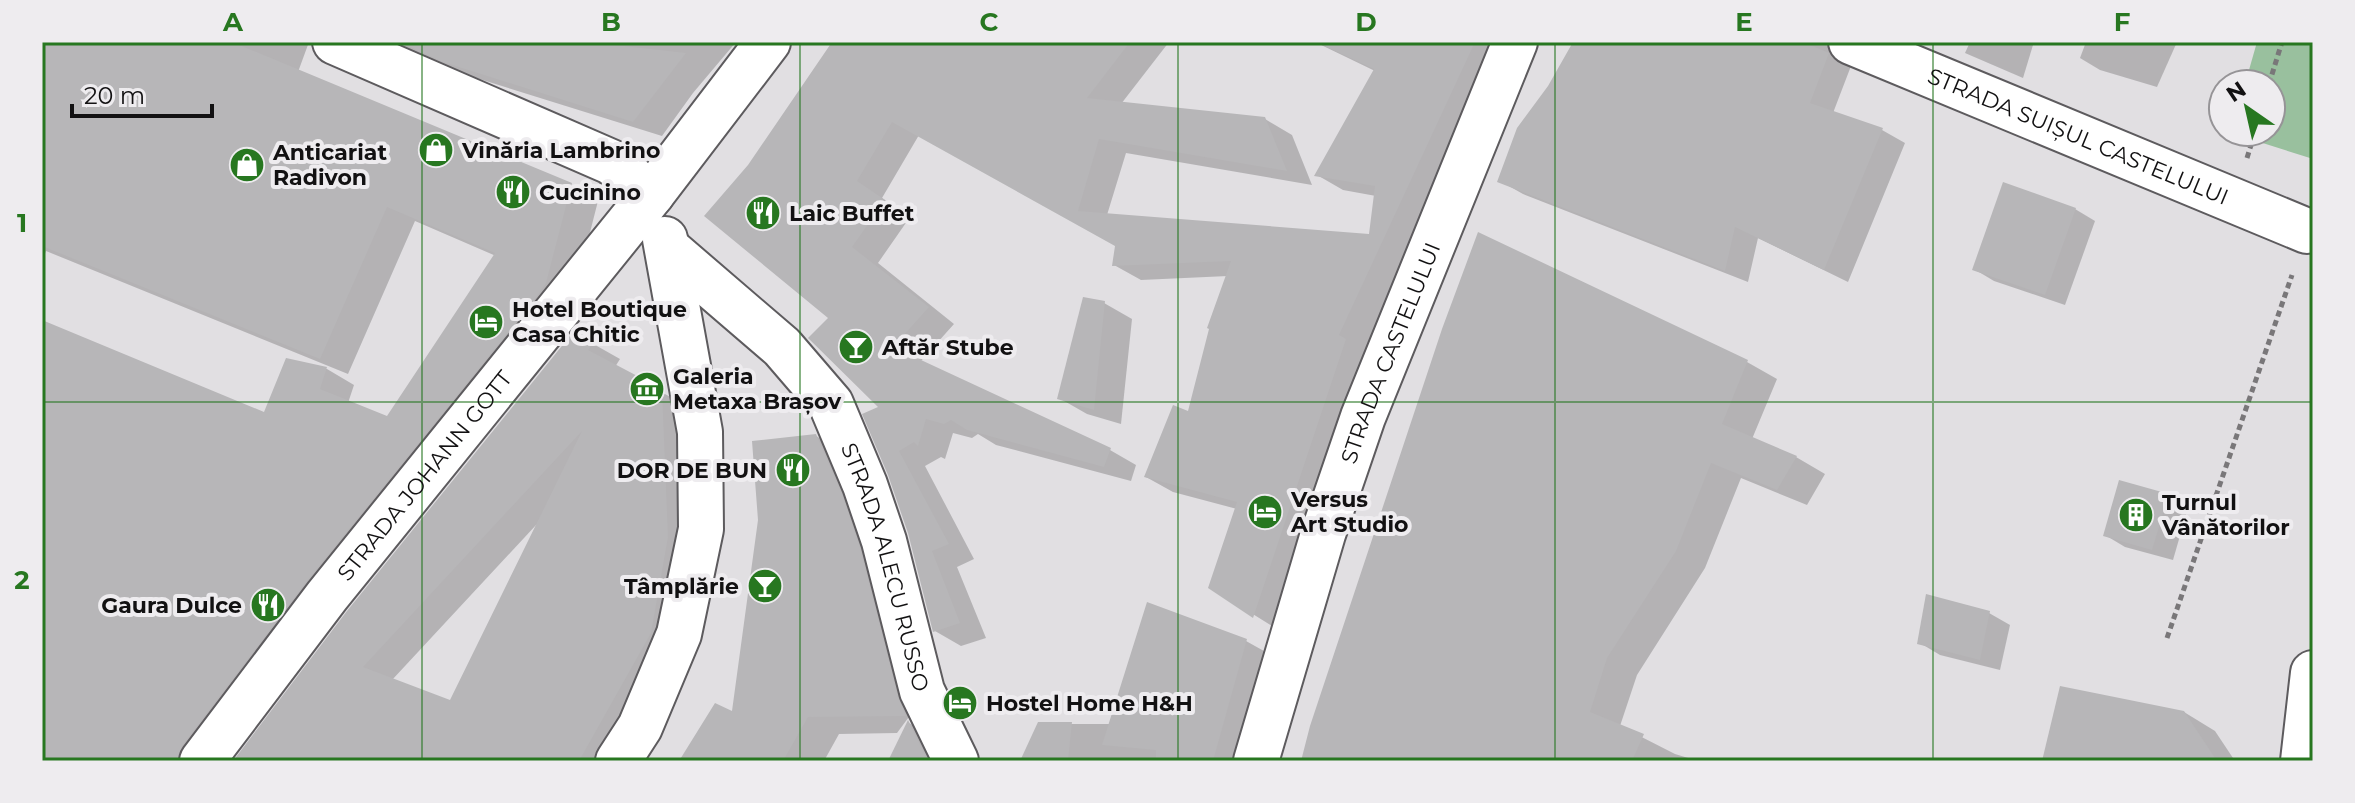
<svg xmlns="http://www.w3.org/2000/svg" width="2355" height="803" font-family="Montserrat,sans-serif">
	<rect width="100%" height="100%" fill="#e1dfe2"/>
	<path fill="#99c09e" d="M2257,42H2313V150L2310,158L2231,133L2271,132V84H2245Z"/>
	<g fill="#0003" fill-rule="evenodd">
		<path d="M42,42H309L298,72L571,185L598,201L573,299L210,761H42V322L265,415L288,361L327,369L354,385L348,403L388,419L496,256L415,221L348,374L46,251L42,261Z"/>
		<path d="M393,42H736L693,93L662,136L473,77Z"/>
		<path d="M837,42H1169L1121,104L1265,119L1292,135L1312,185L1126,153L1107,215L1371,236L1376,196L1343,190L1317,175L1375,71L1315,42H1507L1364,352L1372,356L1280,631L1211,588L1237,509L1173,492L1146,477L1189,413L1228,276L1141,280L1114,265L1117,245L919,135L882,198L910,217L878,263L954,324L920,362L1110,450L1136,465L1131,481L996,445L978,434L972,438L953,433L945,459L941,457L925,466L974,559L957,567L986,638L961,646L935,631L882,408L750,166Z"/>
		<path d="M1576,42H1854L1849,59L1851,66L1833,113L1882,130L1905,143L1848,282L1758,238L1748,282L1523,194L1500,181Z"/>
		<path d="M1970,42H2028L2033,45L2023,78L1965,53Z"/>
		<path d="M2086,42H2177L2157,87L2100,70L2080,58Z"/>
		<path d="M2075,209L2095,221L2065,305L1994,281L1974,269Z"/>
		<path d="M1104,303L1132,319L1121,424L1087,414L1059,398Z"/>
		<path d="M574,333L620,359L615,367L689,407L695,556L615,761H236ZM537,524L451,703L392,680Z"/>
		<path d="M1747,362L1777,379L1752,439L1796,457L1825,474L1807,505L1741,478L1705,568L1637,675L1620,726L1675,754L1698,761H1303Z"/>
		<path d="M816,436L847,454L923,698L897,733L839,734L824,761H681L733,714Z"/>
		<path d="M2168,496L2188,508L2173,560L2125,547L2105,535Z"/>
		<path d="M1989,613L2010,625L2000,670L1940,655L1920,643Z"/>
		<path d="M1246,641L1273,656L1244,761H1022L1039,724H1111Z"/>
		<path d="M2184,712L2215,731L2235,761H2045Z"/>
		<path d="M909,723L935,738L946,761H890Z"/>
	</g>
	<g fill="#b7b6b8" fill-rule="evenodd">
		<path d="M42,42H232L572,183L546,283L535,299L307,581L182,746L178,761H42V320L264,412L286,358L327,367L320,389L387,416L495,253L387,207L320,359L42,246Z"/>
		<path d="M408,42H588L686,53L633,122L443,62L408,46Z"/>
		<path d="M832,42H1130L1087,98L1265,117L1287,171L1099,139L1078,211L1369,234L1375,186L1314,176L1374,69L1316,42H1475L1339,335L1346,339L1253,618L1208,588L1237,502L1144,477L1173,405L1188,411L1209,329L1207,328L1231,261L1112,266L1115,246L892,122L857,181L885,200L852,247L929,307L893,347L1111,448L1104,467L967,430L951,420L944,424L926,419L918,446L914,442L899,451L949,544L932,551L960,623L933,632L908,533L888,475L862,414L878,407L808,338L828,318L704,216L748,165Z"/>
		<path d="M1573,42H1803L1829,53L1810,103L1883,128L1824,270L1735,227L1725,271L1497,182L1517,128L1548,86Z"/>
		<path d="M2003,182L2076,208L2045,295L1972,270Z"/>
		<path d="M1478,232L1748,360L1722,424L1797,456L1777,490L1711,463L1676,551L1607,658L1590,712L1644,734L1632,761H1301L1310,726L1442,329Z"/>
		<path d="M1083,297L1105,301L1094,410L1057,399Z"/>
		<path d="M574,331L594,341L588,350L662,389L668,537L651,633L579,761H233L347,611ZM582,431L450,700L363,667Z"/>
		<path d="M816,434L842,494L860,548L898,697L906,716L808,717L783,761H679L715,703L732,711L758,520L752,441Z"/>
		<path d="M2119,480L2169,494L2152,550L2103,536Z"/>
		<path d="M1926,594L1990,611L1980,660L1917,644Z"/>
		<path d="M1147,602L1247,639L1213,761H1156V750L1102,745Z"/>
		<path d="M2060,686L2184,711L2217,761H2042Z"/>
		<path d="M908,720L928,761H888Z"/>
		<path d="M1038,722H1072L1068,761H1020Z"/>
	</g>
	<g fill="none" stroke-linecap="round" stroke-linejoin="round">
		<defs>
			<g id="minor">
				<path d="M335,42L611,162L652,194"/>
				<path id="s1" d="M1851,42L2307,231"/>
				<path id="s2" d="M668,249L782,347L831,404L865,485L884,541L922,691L956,761"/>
				<path id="s3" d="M202,761L327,596L652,194L768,42"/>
				<path d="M618,761L640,727L679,634L701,529L700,432L665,239"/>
				<path id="s4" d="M1256,761L1323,534L1363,417L1515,42"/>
				<path d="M2303,761L2313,673"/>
			</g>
		</defs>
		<use href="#minor" stroke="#5d5b5e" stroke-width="48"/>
		<g stroke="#797779" stroke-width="5" stroke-dasharray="6 4" stroke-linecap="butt">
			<path d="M2269,84L2282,42"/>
			<path d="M2247,158L2255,132"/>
			<path d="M2167,638L2292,275"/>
		</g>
		<use href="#minor" stroke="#fff" stroke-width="44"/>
	</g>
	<path fill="none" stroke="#277720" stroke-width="2" stroke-opacity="0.55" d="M422,42V761M800,42V761M1178,42V761M1555,42V761M1933,42V761M42,402H2313"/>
	<defs>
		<symbol id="shop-disc" viewBox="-11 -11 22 22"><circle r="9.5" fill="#277720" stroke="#eeecef"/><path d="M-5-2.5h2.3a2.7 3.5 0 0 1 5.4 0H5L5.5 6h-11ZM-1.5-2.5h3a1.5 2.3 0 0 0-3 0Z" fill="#fff"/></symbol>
		<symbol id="restaurant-disc" viewBox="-11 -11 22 22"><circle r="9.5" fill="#277720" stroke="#eeecef"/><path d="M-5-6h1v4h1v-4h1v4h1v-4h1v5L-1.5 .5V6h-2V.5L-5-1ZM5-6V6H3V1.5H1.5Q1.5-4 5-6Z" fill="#fff"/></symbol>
		<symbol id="hotel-disc" viewBox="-11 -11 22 22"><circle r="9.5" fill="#277720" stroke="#eeecef"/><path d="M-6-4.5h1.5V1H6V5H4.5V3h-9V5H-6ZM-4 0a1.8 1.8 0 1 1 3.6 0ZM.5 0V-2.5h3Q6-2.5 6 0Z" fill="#fff"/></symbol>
		<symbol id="bar-disc" viewBox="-11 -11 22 22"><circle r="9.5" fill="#277720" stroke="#eeecef"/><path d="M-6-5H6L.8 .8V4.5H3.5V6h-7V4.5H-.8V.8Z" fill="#fff"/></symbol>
		<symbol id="museum-disc" viewBox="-11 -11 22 22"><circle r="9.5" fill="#277720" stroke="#eeecef"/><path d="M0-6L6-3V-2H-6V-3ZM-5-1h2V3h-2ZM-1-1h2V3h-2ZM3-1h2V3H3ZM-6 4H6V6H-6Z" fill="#fff"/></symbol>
		<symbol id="building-disc" viewBox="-11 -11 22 22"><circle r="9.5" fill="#277720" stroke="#eeecef"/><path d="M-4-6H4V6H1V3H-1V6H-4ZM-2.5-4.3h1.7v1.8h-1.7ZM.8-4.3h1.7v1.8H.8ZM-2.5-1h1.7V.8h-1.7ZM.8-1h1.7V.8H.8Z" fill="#fff"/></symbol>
	</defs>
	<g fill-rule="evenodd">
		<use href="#shop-disc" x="416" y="130" width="40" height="40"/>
		<use href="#shop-disc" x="227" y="145" width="40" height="40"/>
		<use href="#restaurant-disc" x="493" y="172" width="40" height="40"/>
		<use href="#restaurant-disc" x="743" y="193" width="40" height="40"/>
		<use href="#hotel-disc" x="466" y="302" width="40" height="40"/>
		<use href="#bar-disc" x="836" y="327" width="40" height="40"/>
		<use href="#museum-disc" x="627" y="369" width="40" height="40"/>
		<use href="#restaurant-disc" x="773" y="450" width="40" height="40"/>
		<use href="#hotel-disc" x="1245" y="492" width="40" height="40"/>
		<use href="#building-disc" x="2116" y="495" width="40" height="40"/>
		<use href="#bar-disc" x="745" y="566" width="40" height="40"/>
		<use href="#restaurant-disc" x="248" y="585" width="40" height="40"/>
		<use href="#hotel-disc" x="940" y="683" width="40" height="40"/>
	</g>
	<g text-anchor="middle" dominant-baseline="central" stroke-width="8" stroke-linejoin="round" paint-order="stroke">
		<g font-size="22" fill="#121112" stroke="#eeecef">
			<text stroke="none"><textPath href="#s1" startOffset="246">STRADA SUIȘUL CASTELULUI</textPath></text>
			<text stroke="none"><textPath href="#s4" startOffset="430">STRADA CASTELULUI</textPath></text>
			<text stroke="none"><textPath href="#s3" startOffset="362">STRADA JOHANN GOTT</textPath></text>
			<text stroke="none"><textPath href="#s2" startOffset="398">STRADA ALECU RUSSO</textPath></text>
		</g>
		<g font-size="22" font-weight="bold" fill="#121112" stroke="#eeecef" text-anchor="start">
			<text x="462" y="150">Vinăria Lambrino</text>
			<text x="273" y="152">Anticariat<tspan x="273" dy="25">Radivon</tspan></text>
			<text x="539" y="192">Cucinino</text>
			<text x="789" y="213">Laic Buffet</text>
			<text x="512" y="309">Hotel Boutique<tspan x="512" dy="25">Casa Chitic</tspan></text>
			<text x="882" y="347">Aftăr Stube</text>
			<text x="673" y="376">Galeria<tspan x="673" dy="25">Metaxa Brașov</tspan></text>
			<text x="767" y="470" text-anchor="end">DOR DE BUN</text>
			<text x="1291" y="499">Versus<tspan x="1291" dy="25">Art Studio</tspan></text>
			<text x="2162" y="502">Turnul<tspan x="2162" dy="25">Vânătorilor</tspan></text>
			<text x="739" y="586" text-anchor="end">Tâmplărie</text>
			<text x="242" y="605" text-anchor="end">Gaura Dulce</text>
			<text x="986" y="703">Hostel Home H&amp;H</text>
		</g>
	</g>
	<rect width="2355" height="803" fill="none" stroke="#eeecef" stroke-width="88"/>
	<g transform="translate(2247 108) rotate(326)"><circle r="38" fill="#eeecef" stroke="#969497" stroke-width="2"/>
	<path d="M0-6L14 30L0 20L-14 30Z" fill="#277720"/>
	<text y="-12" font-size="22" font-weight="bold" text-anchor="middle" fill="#121112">N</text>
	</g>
	<path d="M72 104v12h140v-12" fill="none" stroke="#121112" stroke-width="4"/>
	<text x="84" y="104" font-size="24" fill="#121112" stroke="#eeecef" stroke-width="6" paint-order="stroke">20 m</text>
	<rect x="44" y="44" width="2267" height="715" fill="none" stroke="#277720" stroke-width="3"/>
	<g font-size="26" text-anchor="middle" font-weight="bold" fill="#277720">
		<text x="233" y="31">A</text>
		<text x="611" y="31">B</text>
		<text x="989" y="31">C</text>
		<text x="1366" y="31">D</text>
		<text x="1744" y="31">E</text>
		<text x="2122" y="31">F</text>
		<text x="22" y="232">1</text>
		<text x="22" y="589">2</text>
	</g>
</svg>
